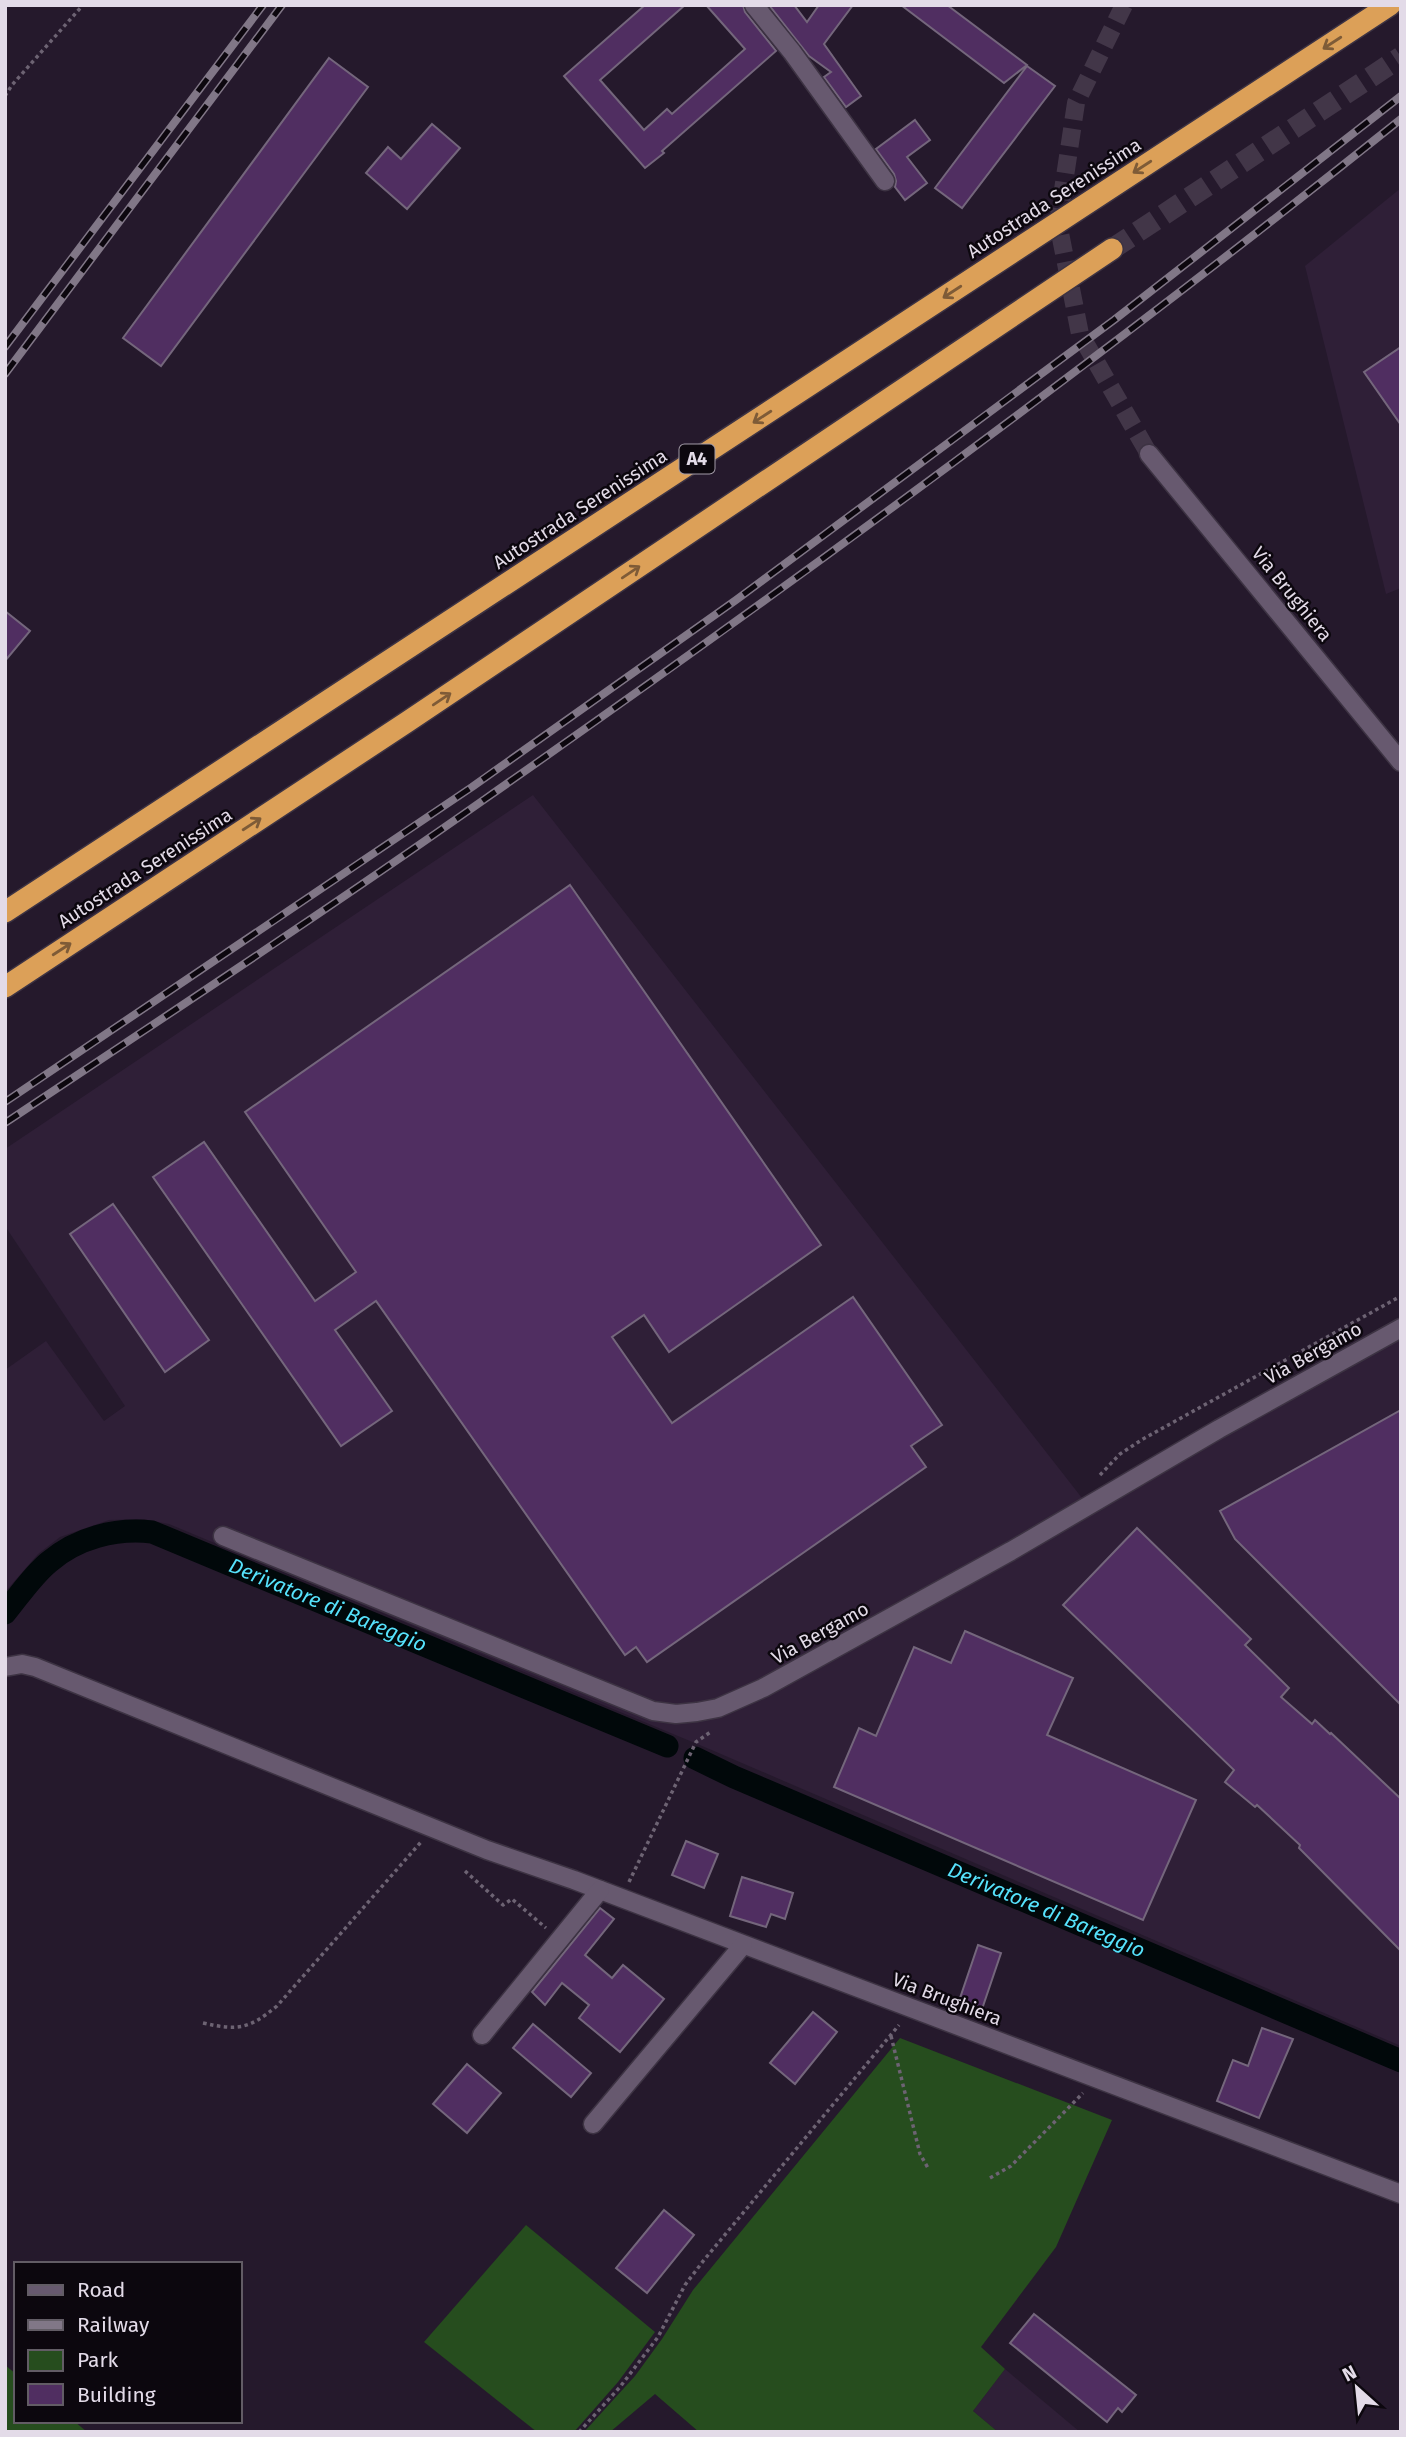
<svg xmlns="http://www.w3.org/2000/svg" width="1406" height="2437" font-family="'Fira Sans',sans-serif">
	<rect width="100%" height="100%" fill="#25192c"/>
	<g fill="#2f1f37">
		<path d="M1401,188V588L1386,594L1305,266Z"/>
		<path d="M533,795L1082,1498L1401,1317V2046L714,1751L169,1524L143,1519L109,1520L60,1537L38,1554L5,1592V1370L46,1341L104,1421L125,1406L5,1226V1149Z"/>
		<path d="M1005,2369L1080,2432H998L973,2411Z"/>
	</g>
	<g fill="#264d1e">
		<path d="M900,2038L1112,2120L1056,2247L981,2347L1005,2369L973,2411L998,2432H699L655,2394L610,2432H584L635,2376L662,2339L693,2290Z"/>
		<path d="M526,2225L655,2332L618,2382L574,2432H537L424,2342Z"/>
		<path d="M5,2365L16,2374V2421H74L87,2432H5Z"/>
	</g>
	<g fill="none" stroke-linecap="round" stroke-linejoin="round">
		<g stroke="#01080a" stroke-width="23">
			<path id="s1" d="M5,1613C19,1596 32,1576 49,1562C77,1538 115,1528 152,1532L667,1746"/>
			<path id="s2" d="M695,1758L734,1777L1401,2061"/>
		</g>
	</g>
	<g fill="#502e61" stroke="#74667c" stroke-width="2">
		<path d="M645,5H685L600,80L644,130L667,109L672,114L745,49L706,5H743L745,12L776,51L662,151L664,153L645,168L564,76Z"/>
		<path d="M769,5H794L807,22L819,5H853L824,44L861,96L846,107L824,77L831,72L809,56Z"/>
		<path d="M901,5H947L1027,65L1004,83Z"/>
		<path d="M329,58L368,87L161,366L123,338Z"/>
		<path d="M1027,66L1055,86L962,208L935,188Z"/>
		<path d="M915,120L930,140L907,157L927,183L905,200L895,187L896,181L894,174L876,149Z"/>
		<path d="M432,124L460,148L407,209L366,173L388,147L401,159Z"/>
		<path d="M1401,347V425L1364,372Z"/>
		<path d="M5,611L30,631L5,661Z"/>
		<path d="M570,885L821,1245L669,1352L644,1315L612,1337L672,1423L853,1297L942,1425L911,1446L926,1467L647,1662L636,1647L625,1655L376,1301L335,1330L392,1411L341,1446L153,1177L204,1142L315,1301L356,1272L245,1112Z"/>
		<path d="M113,1204L209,1340L165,1372L70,1234Z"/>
		<path d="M1401,1410V1705L1235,1539L1220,1511Z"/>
		<path d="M1137,1528L1251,1639L1245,1645L1289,1688L1281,1697L1312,1724L1315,1720L1330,1734L1331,1733L1401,1799V1951L1299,1848L1300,1845L1257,1805L1255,1807L1225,1782L1234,1770L1063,1605Z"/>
		<path d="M965,1631L1073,1678L1047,1735L1196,1800L1143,1920L834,1787L859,1728L876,1736L914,1647L951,1663Z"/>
		<path d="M686,1841L718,1854L704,1888L672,1875Z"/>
		<path d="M742,1877L793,1893L785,1919L771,1914L766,1927L730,1916Z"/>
		<path d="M600,1908L614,1919L585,1955L612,1978L623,1965L664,1999L620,2052L579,2018L589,2005L562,1983L545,2005L532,1992Z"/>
		<path d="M978,1945L1001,1953L980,2015L957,2007Z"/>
		<path d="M813,2012L837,2032L795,2084L770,2063Z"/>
		<path d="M533,2024L591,2073L571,2097L513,2048Z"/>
		<path d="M1262,2028L1293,2039L1259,2118L1217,2101L1233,2060L1248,2066Z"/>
		<path d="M467,2064L501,2093L467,2133L433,2104Z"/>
		<path d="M664,2210L694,2235L647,2293L616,2268Z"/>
		<path d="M1034,2314L1136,2395L1122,2412L1118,2408L1107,2422L1010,2343Z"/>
	</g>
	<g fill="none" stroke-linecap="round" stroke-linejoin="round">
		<path stroke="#423648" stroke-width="18" stroke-dasharray="18 9" stroke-linecap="butt" d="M1124,5L1076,103L1058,223L1080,334L1149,454"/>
		<path stroke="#423648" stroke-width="21" stroke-dasharray="21 10" stroke-linecap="butt" d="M1112,249L1401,57"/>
		<defs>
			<g id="minor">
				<path d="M754,5L792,52L885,181"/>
				<path d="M1149,454L1401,762"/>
				<path d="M223,1536L653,1711L676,1714L697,1712L718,1708L763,1688L1011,1551L1219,1429L1401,1328"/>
				<path d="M5,1667L22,1664L35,1667L487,1850L574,1880L1401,2194"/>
				<path d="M482,2035L600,1890"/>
				<path d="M593,2124L743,1945"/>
			</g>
			<g id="motorway">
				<path d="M5,912L1390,5"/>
				<path d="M5,987L407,722L1112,249"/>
			</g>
		</defs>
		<use href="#minor" stroke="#3d3343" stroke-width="21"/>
		<use href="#motorway" stroke="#3d3343" stroke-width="24"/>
		<g stroke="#6d6373" stroke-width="3.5" stroke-dasharray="3.5 3.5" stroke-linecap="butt">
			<path d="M5,96L12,85L83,5"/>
			<path d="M1100,1475L1120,1454L1143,1439L1401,1296"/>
			<path d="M465,1871L503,1905L512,1899L546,1928"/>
			<path d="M629,1882L696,1742L712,1731"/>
			<path d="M203,2023C238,2031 249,2029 277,2006L421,1842"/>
			<path d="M891,2036L920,2154L928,2168"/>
			<path d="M990,2178L1011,2166L1083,2093"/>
			<path d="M579,2432L620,2387L658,2337L685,2285L704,2260L899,2025"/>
		</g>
		<use href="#minor" stroke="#67596f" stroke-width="18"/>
		<use href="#motorway" stroke="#dca058" stroke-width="21"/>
		<defs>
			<g id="rail">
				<path d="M5,347L263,5"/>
				<path d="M5,374L282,5"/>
				<path d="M5,1102L472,787L736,600L1114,320L1401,96"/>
				<path d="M5,1123C166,1016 327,910 485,799C797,581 1104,356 1401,119"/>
			</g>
		</defs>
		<use href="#rail" stroke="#817787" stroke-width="8"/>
		<use href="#rail" stroke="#0c070e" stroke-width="5" stroke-dasharray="16" stroke-linecap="butt"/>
	</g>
	<defs><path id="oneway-shaft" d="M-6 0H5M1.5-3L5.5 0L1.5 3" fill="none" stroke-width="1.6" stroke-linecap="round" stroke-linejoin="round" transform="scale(1.75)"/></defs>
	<g stroke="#7e5b37">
		<use href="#oneway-shaft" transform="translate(1332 43) rotate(147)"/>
		<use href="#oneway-shaft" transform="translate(1142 167) rotate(147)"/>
		<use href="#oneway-shaft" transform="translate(952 292) rotate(147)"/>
		<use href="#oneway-shaft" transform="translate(762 417) rotate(147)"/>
		<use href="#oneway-shaft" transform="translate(631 572) rotate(-34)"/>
		<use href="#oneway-shaft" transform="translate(442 699) rotate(-34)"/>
		<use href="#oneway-shaft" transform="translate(252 824) rotate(-33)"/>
		<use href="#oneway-shaft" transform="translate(62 949) rotate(-33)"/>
	</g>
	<g text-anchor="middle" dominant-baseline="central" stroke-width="5" stroke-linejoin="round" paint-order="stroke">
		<rect fill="#0c070e" stroke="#a29ba7" stroke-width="2" x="679.5" y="444.5" width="35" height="29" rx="5"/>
		<g font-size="18" font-weight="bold" fill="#e3dbe8">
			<text x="697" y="459">A4</text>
		</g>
		<g font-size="19" fill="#e3dbe8" stroke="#0c070e">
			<text transform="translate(1054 198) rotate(-33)">Autostrada Serenissima</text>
			<text transform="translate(580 509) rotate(-33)">Autostrada Serenissima</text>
			<text transform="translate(1292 594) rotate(51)">Via Brughiera</text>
			<text transform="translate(145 868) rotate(-33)">Autostrada Serenissima</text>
			<text transform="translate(1313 1353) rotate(-29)">Via Bergamo</text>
			<text transform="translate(820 1633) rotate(-29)">Via Bergamo</text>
			<text transform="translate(947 1999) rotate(21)">Via Brughiera</text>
		</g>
		<g font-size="21" font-style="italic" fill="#56e2fc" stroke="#0c070e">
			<text stroke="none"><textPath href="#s1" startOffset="368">Derivatore di Bareggio</textPath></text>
			<text stroke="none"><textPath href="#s2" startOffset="383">Derivatore di Bareggio</textPath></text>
		</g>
	</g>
	<rect width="1406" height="2437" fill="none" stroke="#e3dbe8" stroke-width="14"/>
	<rect x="14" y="2262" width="228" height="161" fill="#0c070e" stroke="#625c65" stroke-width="2"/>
	<rect x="28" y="2285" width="35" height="10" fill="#67596f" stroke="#625c65" stroke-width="2"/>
	<text x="77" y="2297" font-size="21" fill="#e3dbe8">Road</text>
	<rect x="28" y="2320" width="35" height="10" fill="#817787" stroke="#625c65" stroke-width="2"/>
	<text x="77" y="2332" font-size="21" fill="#e3dbe8">Railway</text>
	<rect x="28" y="2350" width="35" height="21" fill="#264d1e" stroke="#625c65" stroke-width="2"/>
	<text x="77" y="2367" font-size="21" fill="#e3dbe8">Park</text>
	<rect x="28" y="2384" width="35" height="21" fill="#502e61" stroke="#625c65" stroke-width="2"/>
	<text x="77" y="2402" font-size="21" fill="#e3dbe8">Building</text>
	<g transform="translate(1357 2388) rotate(333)" stroke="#0c070e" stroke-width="5" paint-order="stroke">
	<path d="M0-5L12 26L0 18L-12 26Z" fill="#e3dbe8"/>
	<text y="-10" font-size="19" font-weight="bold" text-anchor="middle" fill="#e3dbe8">N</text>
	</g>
</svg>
